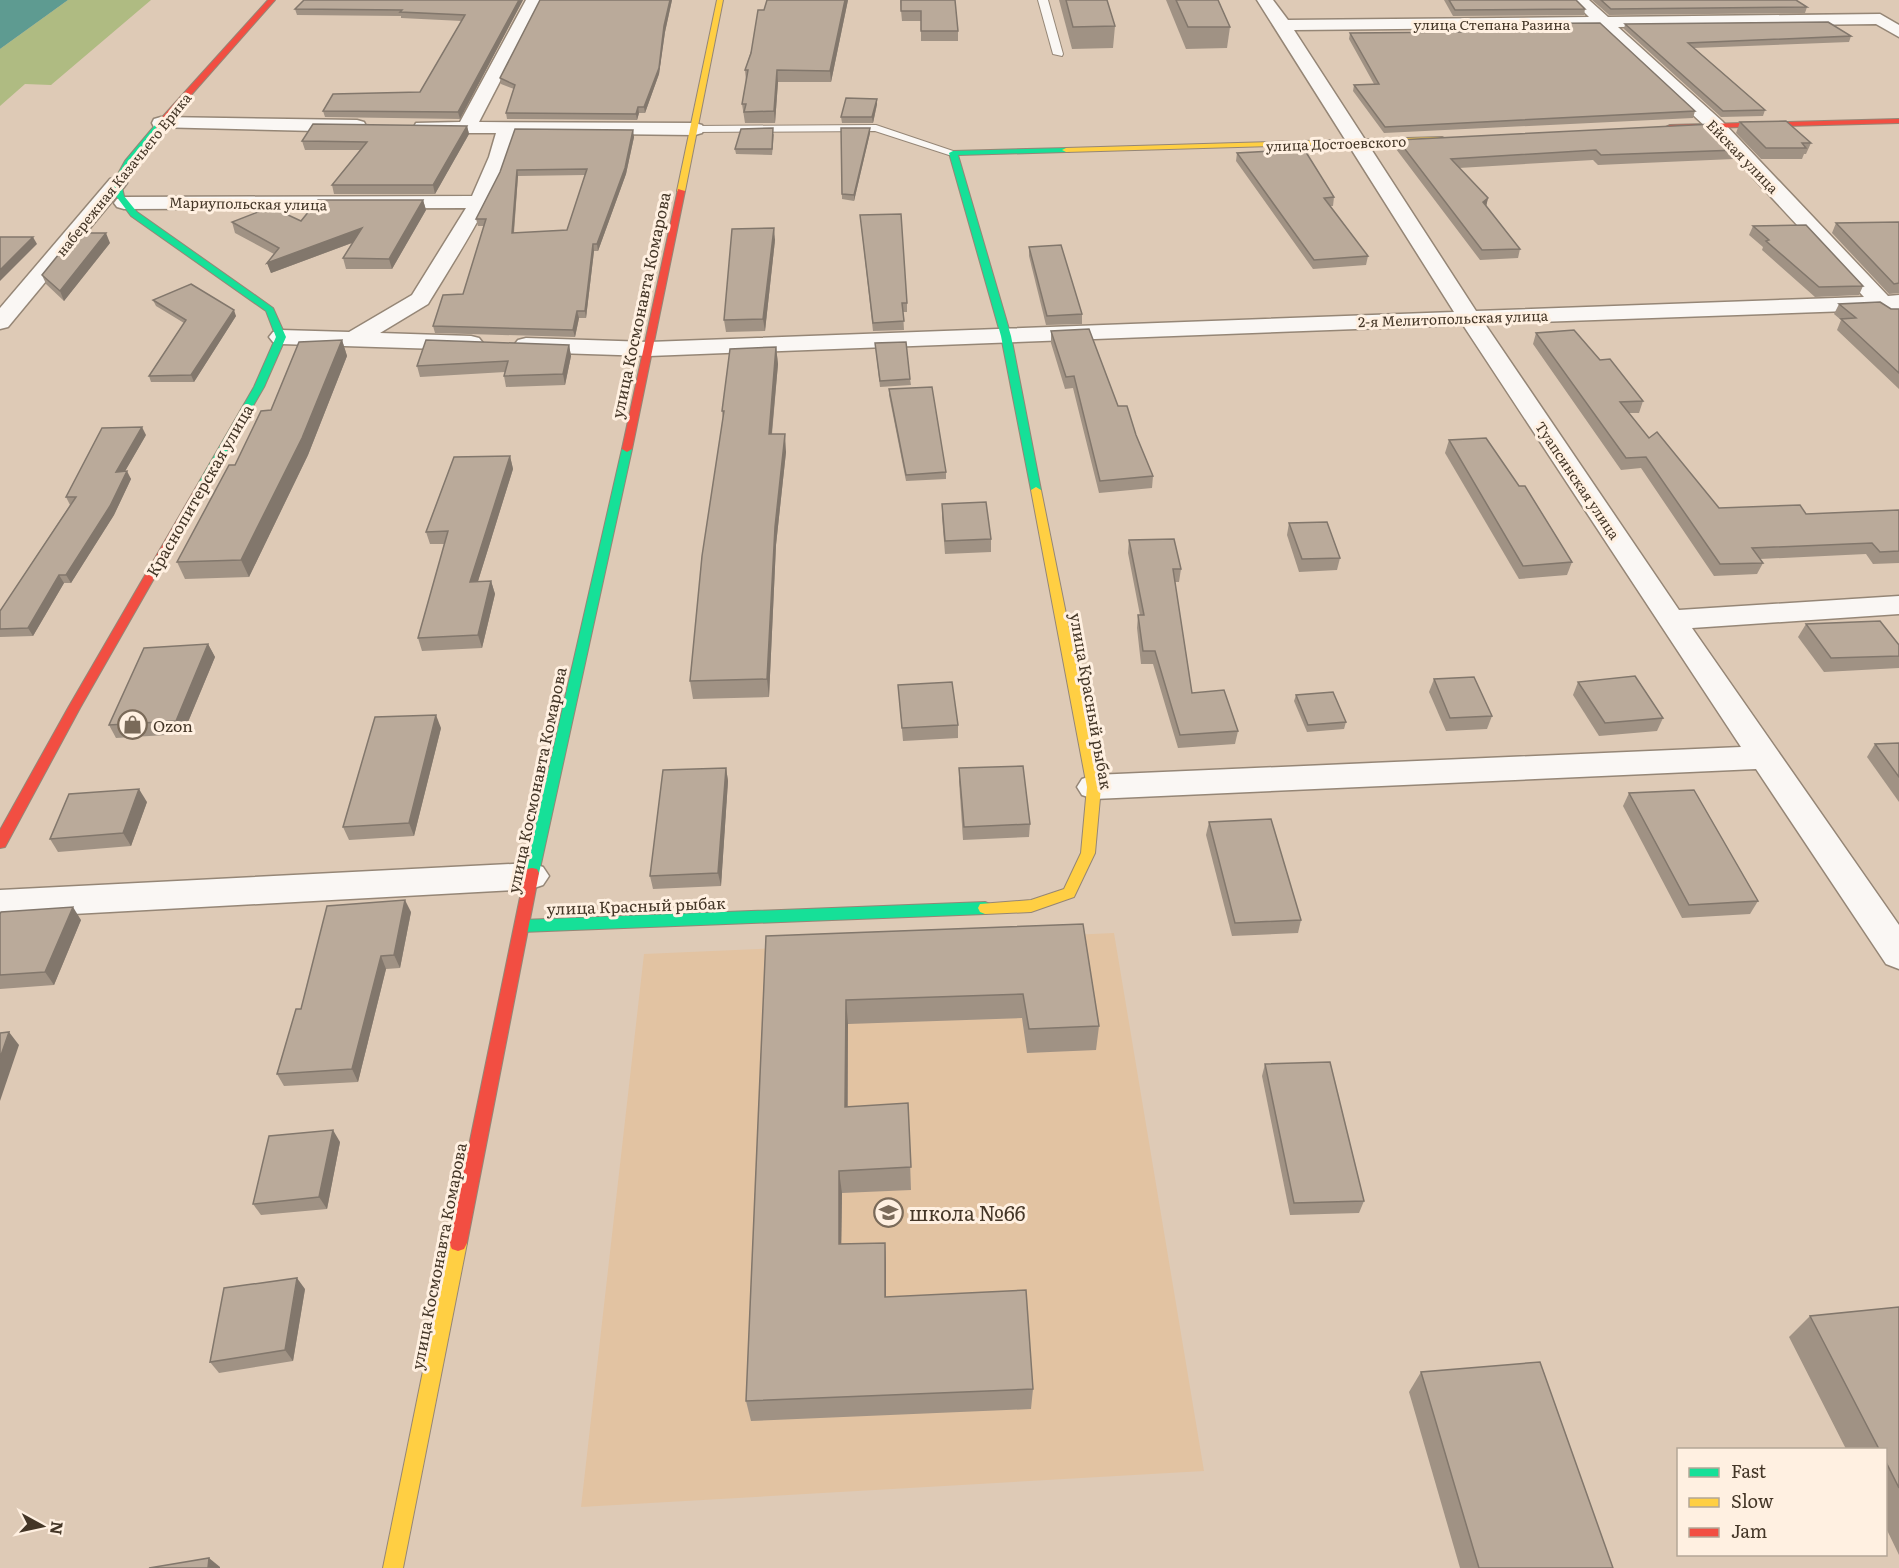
<svg xmlns="http://www.w3.org/2000/svg" width="1899" height="1568" font-family="Literata,serif">
	<rect width="100%" height="100%" fill="#decab6"/>
	<path fill="#e2c3a2" d="M1114,933L1204,1471L581,1507L644,954Z"/>
	<path fill="#afbb82" d="M68,0H151L51,85L25,84L0,106V49Z"/>
	<path fill="#5e9b91" d="M0,0H68L0,49Z"/>
	<g fill="none" stroke-linecap="round" stroke-linejoin="round">
		<defs>
			<g id="lane">
				<path d="M1038,0H1048L1063,54L1062,56L1053,54Z"/>
				<path d="M876,125L959,153L957,155H949L875,131L695,132L689,129L695,126Z"/>
			</g>
			<g id="street">
				<path d="M526,0H542L479,122L695,123L702,125L704,129L702,133L695,135L515,133C498,194 464,245 431,299L428,304L380,333L471,336L479,338L483,343L479,348L471,350L281,344L273,342L269,337L273,332L281,330L349,332L412,295L466,208L124,209L117,207L114,203L117,199L124,197L472,196L489,157L496,133H423L416,131L414,127L416,123L460,122Z"/>
				<path d="M1257,0H1273L1288,20L1589,17L1572,0H1589L1608,17L1880,14L1899,25V37L1876,24L1618,27L1722,121L1888,296L1899,295V317C1888,319 1884,318 1876,310L1485,324L1679,610L1899,596V614L1692,628L1899,925V969L1886,964L1756,769L1094,799L1082,795L1077,787L1082,779L1094,775L1741,747L1463,325L649,356L526,352L518,350L514,345L518,340L526,338L649,342L1454,312ZM1599,27L1708,129L1864,297L1476,311L1294,30Z"/>
				<path d="M161,117L357,120L364,122L366,126L364,130L357,132L154,127L152,123L154,119Z"/>
				<path d="M117,177L124,179L127,183L124,187L8,327L0,329V308L110,179Z"/>
				<path d="M531,863L543,867L549,876L543,885L531,889L0,918V890Z"/>
			</g>
			<g id="fast">
				<path d="M156,124L163,126L132,164L121,183L124,196L137,212L273,308L286,337L264,387L208,484L203,487L198,484L254,387L276,337L266,311L131,216L116,196L113,183L125,161Z"/>
				<path d="M1069,148V152H1066L958,155L1011,336L1041,490L1036,493L1031,490L1001,336L949,153L953,151Z"/>
				<path d="M627,446L632,449L539,873L537,877H527L525,873L622,449Z"/>
				<path d="M985,902L990,904L992,908L990,912L985,914L522,932L517,930L515,926L517,922L522,920Z"/>
			</g>
			<g id="slow">
				<path d="M717,0H723L685,191L681,193L677,191Z"/>
				<path d="M1442,137L1446,139L1445,141L1066,152L1062,150L1066,148Z"/>
				<path d="M1036,487L1041,490L1101,787L1095,853L1074,897L1031,912L985,914L980,912L978,908L980,904L1031,900L1064,889L1081,853L1087,787L1031,490Z"/>
				<path d="M458,1235L464,1237L467,1243L403,1568H383L449,1243L452,1237Z"/>
			</g>
			<g id="jam">
				<path d="M268,0H275L162,128H156V124Z"/>
				<path d="M1899,119V123L1670,129L1666,127L1670,125Z"/>
				<path d="M678,189L685,191L632,449L627,452L622,449Z"/>
				<path d="M203,481L208,484L80,708L5,847L0,848V830L68,708L198,484Z"/>
				<path d="M532,868L537,869L539,873L467,1243L464,1249L458,1251L452,1249L449,1243L525,873L527,869Z"/>
			</g>
		</defs>
		<use href="#lane" stroke="#958676" stroke-width="2"/>
		<use href="#street" stroke="#958676" stroke-width="3"/>
		<use href="#fast" stroke="#958676" stroke-width="2"/>
		<use href="#slow" stroke="#958676" stroke-width="2"/>
		<use href="#jam" stroke="#958676" stroke-width="2"/>
		<use href="#lane" fill="#faf7f4" fill-rule="evenodd"/>
		<use href="#street" fill="#faf7f4" fill-rule="evenodd"/>
		<use href="#fast" fill="#16e098" fill-rule="evenodd"/>
		<use href="#slow" fill="#ffcf43" fill-rule="evenodd"/>
		<use href="#jam" fill="#f24e42" fill-rule="evenodd"/>
	</g>
	<g fill="#a09284" fill-rule="evenodd">
		<path d="M304,0H523L460,119L325,117L323,111L420,92L462,21L401,18V16L297,15L295,9Z"/>
		<path d="M540,0H672L665,32L659,74L645,113H639L637,120L507,119L506,113L514,89L501,84L500,78Z"/>
		<path d="M848,0L831,82H778L775,123H745L742,104L746,81L745,70L764,10Z"/>
		<path d="M900,0L958,31V41H921V21H902Z"/>
		<path d="M1059,0H1107L1115,26L1113,48L1072,49Z"/>
		<path d="M1166,0H1218L1230,27L1227,48L1186,49Z"/>
		<path d="M1444,0H1576L1585,9L1584,15L1453,16Z"/>
		<path d="M1592,0H1796L1807,7L1805,13L1609,15Z"/>
		<path d="M1463,24L1695,111L1693,118L1384,133L1353,91L1354,85L1374,84L1349,39L1350,33L1462,32Z"/>
		<path d="M1625,24L1851,36L1849,42L1694,48L1765,110L1763,116L1721,117L1624,29Z"/>
		<path d="M877,104L873,123H842L841,117Z"/>
		<path d="M1740,122L1811,143L1806,154H1804L1802,159H1761L1736,133Z"/>
		<path d="M467,126L469,134L435,194H334L332,185L360,150H305L302,141Z"/>
		<path d="M841,128L870,133L854,201L842,199Z"/>
		<path d="M774,134L772,155L736,154L735,149Z"/>
		<path d="M634,137L626,174L598,251H594L586,318H579L575,337L435,333L433,326L463,294L484,226H478L476,219L500,172ZM585,175L567,230L514,233L518,176Z"/>
		<path d="M1398,140L1737,150L1733,159L1598,165L1593,160L1459,168L1488,198L1486,206L1520,249L1518,258L1480,260L1396,149Z"/>
		<path d="M1237,153L1334,197L1333,206H1330L1368,256L1366,265L1313,269L1236,161Z"/>
		<path d="M423,200L426,210L392,269H346L343,258L352,243L271,273L267,263L274,254L235,233L232,222L301,221Z"/>
		<path d="M860,215L907,303V312H903L904,330L873,331Z"/>
		<path d="M1899,222V293L1889,294L1832,233L1836,223Z"/>
		<path d="M1753,226L1863,286L1859,295L1815,297L1762,250L1763,247L1749,235Z"/>
		<path d="M775,240L765,331L726,332L724,320Z"/>
		<path d="M110,243L64,301L46,284L42,275Z"/>
		<path d="M1029,247L1082,314V324L1046,325L1029,256Z"/>
		<path d="M153,300L236,316L194,382H151L149,376L184,323L156,306Z"/>
		<path d="M1839,304L1891,309H1899V389L1837,330L1841,320L1834,314Z"/>
		<path d="M1051,331L1136,435L1153,476L1152,488L1099,493L1073,388L1065,389L1051,343Z"/>
		<path d="M1536,333L1600,360L1643,401L1639,413H1629L1649,438L1719,508L1806,514L1899,510V563L1873,564L1866,554L1760,559L1763,563L1757,574L1714,576L1641,468L1621,470L1533,344Z"/>
		<path d="M342,340L347,356L308,455L249,577L185,579L177,562L235,465L271,410Z"/>
		<path d="M875,343L910,379L911,385L880,387Z"/>
		<path d="M569,345L571,356L565,385L506,387L504,376L505,372L420,377L417,366Z"/>
		<path d="M776,347L778,364L772,434L786,452L776,545L769,697L693,699L690,681L723,419L722,411Z"/>
		<path d="M889,389L946,472V479L906,481L889,395Z"/>
		<path d="M146,435L125,471L131,479L114,515L71,583H64L33,636L0,637V611L70,505L66,497Z"/>
		<path d="M1449,440L1519,486L1572,562L1567,575L1519,579L1445,453Z"/>
		<path d="M510,456L513,469L478,581H491L495,594L482,648L422,651L418,638L445,544H430L426,532Z"/>
		<path d="M942,504L991,539V552L945,554L942,517Z"/>
		<path d="M1289,523L1340,558L1337,570L1299,572L1287,535Z"/>
		<path d="M1129,540L1181,569L1179,582H1175L1192,693L1238,731L1235,744L1178,748L1153,664H1141L1137,628L1138,615H1140L1128,553Z"/>
		<path d="M1806,624L1899,645V668L1824,672L1798,637Z"/>
		<path d="M208,644L215,657L183,734L116,738L109,725Z"/>
		<path d="M1434,679L1492,716L1487,729L1446,731L1429,692Z"/>
		<path d="M1578,682L1663,718L1657,731L1599,736L1573,695Z"/>
		<path d="M898,685L958,725V738L903,741Z"/>
		<path d="M1296,695L1346,722L1344,729L1307,732L1294,701Z"/>
		<path d="M441,728L414,836L349,840L343,827Z"/>
		<path d="M1899,743V802L1867,757L1875,744Z"/>
		<path d="M726,768L728,781L721,886L653,889L650,876Z"/>
		<path d="M959,768L1030,824L1029,837L963,840L959,781Z"/>
		<path d="M1629,793L1758,901L1750,914L1682,918L1623,806Z"/>
		<path d="M147,802L131,846L58,852L50,839Z"/>
		<path d="M1209,822L1301,920L1298,933L1232,936L1206,835Z"/>
		<path d="M411,912L400,968L386,969L358,1082L284,1086L277,1074L301,1009Z"/>
		<path d="M0,914L81,920L54,985L0,989Z"/>
		<path d="M1083,924L1099,1026L1096,1050L1027,1053L1022,1018L848,1024V1107L908,1103L911,1190L842,1193L841,1244L885,1243L886,1265V1297L1033,1389L1031,1409L751,1421L746,1401L766,936Z"/>
		<path d="M1265,1064L1364,1201L1359,1213L1290,1215L1262,1076Z"/>
		<path d="M340,1142L327,1209L261,1215L253,1204Z"/>
		<path d="M305,1289L293,1361L219,1373L210,1362Z"/>
		<path d="M1899,1307V1555L1886,1528V1449H1846L1789,1337L1810,1316Z"/>
		<path d="M1421,1372L1613,1568H1460L1409,1392Z"/>
	</g>
	<g fill="#82776c">
		<path d="M519,0H523L460,119L458,112Z"/>
		<path d="M670,0H672L665,32L659,74L645,113L644,107Z"/>
		<path d="M845,0H848L831,82L830,71Z"/>
		<path d="M777,70L778,82L775,123L774,111Z"/>
		<path d="M877,99V104L873,123L872,117Z"/>
		<path d="M638,107L639,113L637,120L636,114Z"/>
		<path d="M467,126L469,134L435,194L433,185Z"/>
		<path d="M870,128V133L854,201V195Z"/>
		<path d="M633,130L634,137L626,174L598,251L597,244Z"/>
		<path d="M517,170L518,176L513,240L512,233Z"/>
		<path d="M1488,198L1486,207L1483,202Z"/>
		<path d="M423,200L426,210L392,269L389,259Z"/>
		<path d="M362,228L365,238L271,273L267,263Z"/>
		<path d="M774,228L775,240L765,331L763,319Z"/>
		<path d="M106,233L110,243L64,301L60,291Z"/>
		<path d="M33,237L37,244L0,281V270Z"/>
		<path d="M593,244L594,251L586,318L585,311Z"/>
		<path d="M234,310L236,316L194,382L191,375Z"/>
		<path d="M577,311L579,318L575,337L573,330Z"/>
		<path d="M342,340L347,356L308,455L249,577L241,560Z"/>
		<path d="M569,345L571,356L565,385L563,374Z"/>
		<path d="M776,347L778,364L770,452L769,434Z"/>
		<path d="M142,427L146,435L120,480L116,472Z"/>
		<path d="M785,434L786,452L776,545L769,697L767,679L775,527Z"/>
		<path d="M510,456L513,469L474,594L470,582Z"/>
		<path d="M127,471L131,479L114,515L71,583L66,575Z"/>
		<path d="M59,575L64,583L33,636L28,628Z"/>
		<path d="M491,581L495,594L482,648L478,635Z"/>
		<path d="M208,644L215,657L183,734L176,721Z"/>
		<path d="M436,715L441,728L414,836L409,823Z"/>
		<path d="M726,768L728,781L721,886L718,873Z"/>
		<path d="M139,789L147,802L131,846L123,833Z"/>
		<path d="M405,900L411,912L400,968L394,955Z"/>
		<path d="M73,907L81,920L54,985L45,972Z"/>
		<path d="M381,956L386,969L358,1082L352,1069Z"/>
		<path d="M846,1000L848,1024L847,1130L845,1107Z"/>
		<path d="M9,1032L19,1045L0,1101V1058Z"/>
		<path d="M333,1130L340,1142L327,1209L319,1197Z"/>
		<path d="M839,1171L842,1193L841,1266L839,1244Z"/>
		<path d="M885,1243L886,1265V1318L885,1297Z"/>
		<path d="M297,1278L305,1289L293,1361L285,1350Z"/>
		<path d="M209,1558L220,1567V1568H208Z"/>
	</g>
	<g fill="#baaa9a" stroke="#82776c" stroke-width="1.5" fill-rule="evenodd">
		<path d="M304,0H519L458,112L323,111L333,94L420,92L465,15L400,12L402,10L295,9Z"/>
		<path d="M540,0H670L664,26L659,68L644,107H638L636,114L506,113L515,85L500,78Z"/>
		<path d="M767,0H845L830,71L777,70L774,111L744,112L746,104H742L748,70H745L751,53L758,10H764Z"/>
		<path d="M901,0H955L958,31H921V11H901Z"/>
		<path d="M1066,0H1107L1115,26L1073,27Z"/>
		<path d="M1176,0H1218L1230,27H1188Z"/>
		<path d="M1449,0H1576L1585,9L1455,10Z"/>
		<path d="M1601,0H1796L1807,7L1611,9Z"/>
		<path d="M1828,22L1851,36L1688,43L1765,110L1723,111L1625,24Z"/>
		<path d="M1600,23L1695,111L1385,127L1354,85L1379,84L1350,33L1467,32L1463,24Z"/>
		<path d="M846,98L877,99L872,117H841Z"/>
		<path d="M1786,121L1811,143H1802L1806,148H1766L1740,122Z"/>
		<path d="M313,124L467,126L433,185H332L367,142L302,141Z"/>
		<path d="M1713,124L1737,150L1601,155L1596,150L1451,159L1488,198L1483,202L1520,249L1482,250L1398,140Z"/>
		<path d="M773,128L772,149H735L741,129Z"/>
		<path d="M841,128H870L854,195L842,194Z"/>
		<path d="M515,129L633,130L625,168L597,244H593L585,311H577L573,330L433,326L443,295L463,294L486,219H476L500,172ZM587,169L567,230L512,233L517,170Z"/>
		<path d="M1304,149L1334,197L1324,198L1368,256L1314,260L1237,153Z"/>
		<path d="M318,200H423L389,259L343,258L362,228L267,263L279,248L232,222L271,207L301,221Z"/>
		<path d="M901,214L907,303H902L904,321L873,323L860,215Z"/>
		<path d="M1899,222V283L1894,284L1836,223Z"/>
		<path d="M1806,225L1863,286L1819,287L1766,241L1769,240L1753,226Z"/>
		<path d="M774,228L763,319L724,320L732,229Z"/>
		<path d="M76,233H106L60,291L42,275Z"/>
		<path d="M0,237H33L0,270Z"/>
		<path d="M1061,245L1082,314L1047,316L1029,247Z"/>
		<path d="M191,284L234,310L191,375L149,376L186,320L153,300Z"/>
		<path d="M1880,302L1891,309H1899V373L1841,319L1856,318L1839,304Z"/>
		<path d="M1089,329L1118,406H1127L1136,435L1153,476L1100,481L1074,376L1066,377L1051,331Z"/>
		<path d="M1574,330L1600,360L1610,359L1643,401L1620,402L1649,438L1657,432L1719,508L1800,505L1806,514L1899,510V551L1880,552L1872,543L1752,548L1763,563L1720,564L1646,457L1626,458L1536,333Z"/>
		<path d="M342,340L302,438L241,560L177,562L229,465H235L261,411L271,410L299,342Z"/>
		<path d="M426,340L569,345L563,374L504,376L508,361L417,366Z"/>
		<path d="M906,342L910,379L880,381L875,343Z"/>
		<path d="M776,347L769,434H785L775,527L767,679L690,681L702,556L724,411H722L730,349Z"/>
		<path d="M932,387L946,472L906,475L889,389Z"/>
		<path d="M142,427L116,472L127,471L110,506L66,575H59L28,628L0,629V611L76,497H66L102,428Z"/>
		<path d="M1486,438L1519,486H1525L1572,562L1523,566L1449,440Z"/>
		<path d="M510,456L470,582L491,581L478,635L418,638L448,531L426,532L454,457Z"/>
		<path d="M986,502L991,539L945,541L942,504Z"/>
		<path d="M1327,522L1340,558L1302,559L1289,523Z"/>
		<path d="M1174,539L1181,569H1173L1192,693L1224,690L1238,731L1180,735L1155,651H1143L1138,615H1144L1129,540Z"/>
		<path d="M1880,621L1899,645V656L1831,658L1806,624Z"/>
		<path d="M208,644L176,721L109,725L144,648Z"/>
		<path d="M1635,676L1663,718L1605,723L1578,682Z"/>
		<path d="M1474,677L1492,716L1450,718L1434,679Z"/>
		<path d="M952,682L958,725L902,728L898,685Z"/>
		<path d="M1333,692L1346,722L1308,725L1296,695Z"/>
		<path d="M436,715L409,823L343,827L375,717Z"/>
		<path d="M1899,743V777L1875,744Z"/>
		<path d="M1023,766L1030,824L964,827L959,768Z"/>
		<path d="M726,768L718,873L650,876L663,770Z"/>
		<path d="M139,789L123,833L50,839L69,794Z"/>
		<path d="M1694,790L1758,901L1689,905L1629,793Z"/>
		<path d="M1271,819L1301,920L1235,923L1209,822Z"/>
		<path d="M405,900L394,955L381,956L352,1069L277,1074L296,1009H301L327,906Z"/>
		<path d="M73,907L45,972L0,975V914L1,912Z"/>
		<path d="M1083,924L1099,1026L1029,1029L1023,994L846,1000L845,1107L908,1103L911,1167L839,1171V1244L885,1243V1297L1026,1290L1033,1389L746,1401L766,936Z"/>
		<path d="M9,1032L0,1058V1033Z"/>
		<path d="M1330,1062L1364,1201L1294,1203L1265,1064Z"/>
		<path d="M333,1130L319,1197L253,1204L269,1136Z"/>
		<path d="M297,1278L285,1350L210,1362L224,1288Z"/>
		<path d="M1899,1307V1488L1886,1462V1449H1879L1810,1316Z"/>
		<path d="M1540,1362L1613,1568H1479L1421,1372Z"/>
		<path d="M209,1558L208,1568H149Z"/>
	</g>
	<defs>
		<symbol id="shop-ring" viewBox="-11 -11 22 22"><circle r="9.5" fill="#fff0e1" stroke="#7a6a59" stroke-width="1.5"/><path d="M-5-2.5h2.3a2.7 3.5 0 0 1 5.4 0H5L5.5 6h-11ZM-1.5-2.5h3a1.5 2.3 0 0 0-3 0Z" fill="#7a6a59"/></symbol>
		<symbol id="school-ring" viewBox="-11 -11 22 22"><circle r="9.5" fill="#fff0e1" stroke="#7a6a59" stroke-width="1.5"/><path d="M0-5L7-2L0 1L-7-2ZM-4 1L0 2.5L4 1V4Q0 6-4 4Z" fill="#7a6a59"/></symbol>
	</defs>
	<g fill-rule="evenodd">
		<use href="#shop-ring" x="116" y="708" width="33" height="33"/>
		<use href="#school-ring" x="872" y="1196" width="33" height="33"/>
	</g>
	<g text-anchor="middle" dominant-baseline="central" stroke-width="6" stroke-linejoin="round" paint-order="stroke">
		<g font-size="14" fill="#443627" stroke="#fff0e1">
			<text x="1492" y="24">улица Степана Разина</text>
			<text transform="translate(1336 143) rotate(-2)">улица Достоевского</text>
			<text transform="translate(1743 156) rotate(46)">Ейская улица</text>
			<text transform="translate(123 174) rotate(-51)">набережная Казачьего Ерика</text>
			<text transform="translate(248 203) rotate(1)">Мариупольская улица</text>
			<text transform="translate(1453 318) rotate(-2)">2-я Мелитопольская улица</text>
			<text transform="translate(1578 480) rotate(56)">Туапсинская улица</text>
		</g>
		<g font-size="16" fill="#443627" stroke="#fff0e1">
			<text transform="translate(640 305) rotate(-78)">улица Космонавта Комарова</text>
			<text transform="translate(199 490) rotate(-60)">Краснопитерская улица</text>
			<text transform="translate(1092 701) rotate(80)">улица Красный рыбак</text>
			<text transform="translate(536 780) rotate(-78)">улица Космонавта Комарова</text>
			<text transform="translate(636 905) rotate(-2)">улица Красный рыбак</text>
			<text transform="translate(438 1256) rotate(-79)">улица Космонавта Комарова</text>
		</g>
		<g font-size="16" fill="#443627" stroke="#fff0e1" text-anchor="start">
			<text x="153" y="725">Ozon</text>
		</g>
		<g font-size="20" fill="#443627" stroke="#fff0e1" text-anchor="start">
			<text x="909" y="1212">школа №66</text>
		</g>
	</g>
	<rect x="1677" y="1448" width="210" height="108" fill="#fff0e1" stroke="#b4a697" stroke-width="1.5"/>
	<rect x="1689" y="1468" width="30" height="9" fill="#16e098" stroke="#b4a697" stroke-width="1.5"/>
	<text x="1731" y="1478" font-size="18" fill="#443627">Fast</text>
	<rect x="1689" y="1498" width="30" height="9" fill="#ffcf43" stroke="#b4a697" stroke-width="1.5"/>
	<text x="1731" y="1508" font-size="18" fill="#443627">Slow</text>
	<rect x="1689" y="1528" width="30" height="9" fill="#f24e42" stroke="#b4a697" stroke-width="1.5"/>
	<text x="1731" y="1538" font-size="18" fill="#443627">Jam</text>
	<g transform="translate(42 1526) rotate(98)" stroke="#fff0e1" stroke-width="4.5" paint-order="stroke">
	<path d="M0-4.5L10 22L0 15L-10 22Z" fill="#443627"/>
	<text y="-9" font-size="16" font-weight="bold" text-anchor="middle" fill="#443627">N</text>
	</g>
</svg>
